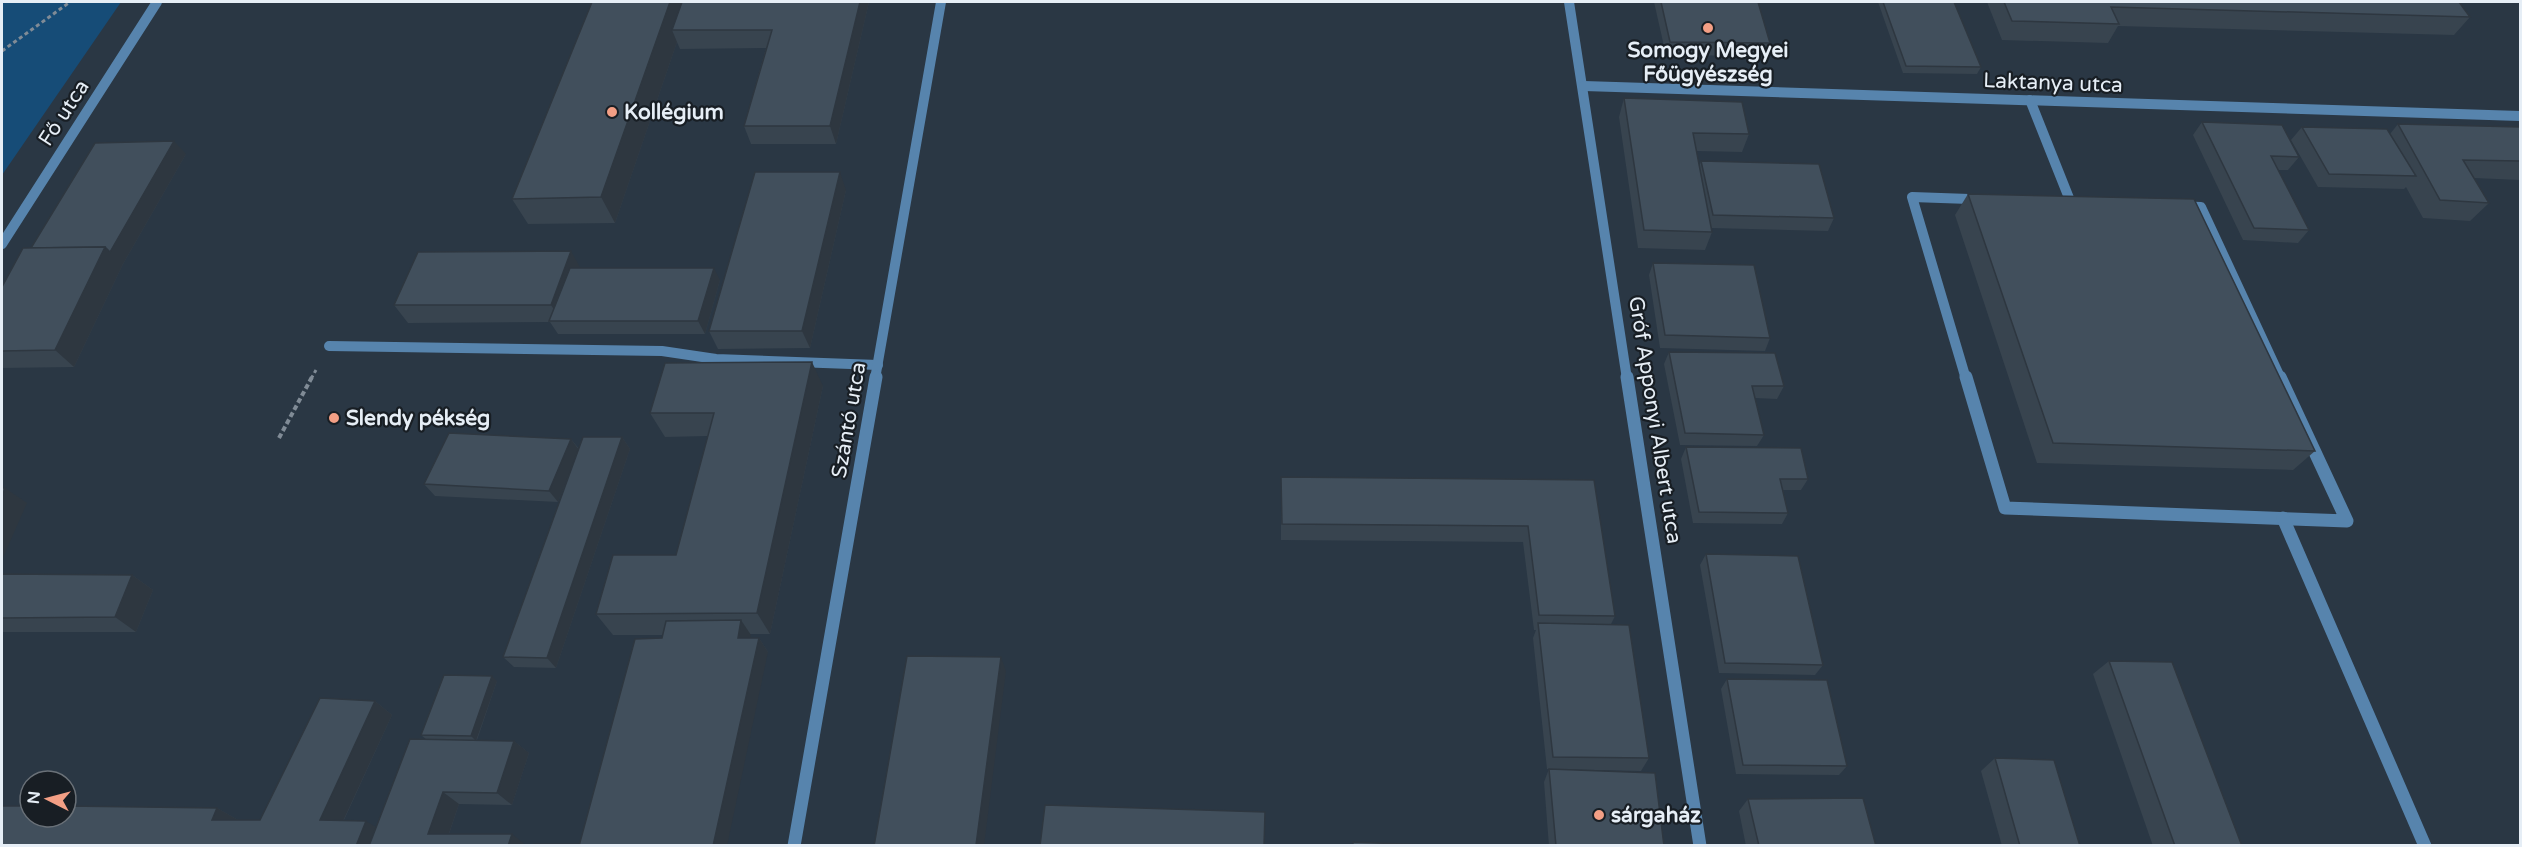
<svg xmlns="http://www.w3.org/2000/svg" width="2522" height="847" font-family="'Varela Round',sans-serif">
	<rect width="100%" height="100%" fill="#2a3744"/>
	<path fill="#164c77" d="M2,2H121L2,175Z"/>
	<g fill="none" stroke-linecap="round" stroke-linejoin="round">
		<g stroke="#808b96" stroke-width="3" stroke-dasharray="4 3" stroke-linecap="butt">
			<path d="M2,51L70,2"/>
			<path d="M311,379L316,370"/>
		</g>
		<path stroke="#808b96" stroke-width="4" stroke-dasharray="5 3" stroke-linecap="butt" d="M279,438L312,377"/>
		<g stroke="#5784ad" stroke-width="10">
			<path d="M2030,100L2071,203"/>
			<path d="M329,346L662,351L716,359L878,365"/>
			<path d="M1966,379L1912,197L2201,207L2281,379"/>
		</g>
		<g stroke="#5784ad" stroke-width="13">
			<path d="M1966,377L2005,508L2347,521L2280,377"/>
			<path d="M2283,518L2425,846"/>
		</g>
		<g stroke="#5784ad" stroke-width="10">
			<path d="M1569,2L1627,379"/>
			<path d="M1584,86L2520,116"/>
			<path d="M2,244L157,2"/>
			<path d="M875,379L941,2"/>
		</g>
		<g stroke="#5784ad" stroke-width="13">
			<path d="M1627,377L1700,846"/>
			<path d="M794,846L876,377"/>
		</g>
	</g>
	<g fill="#38444f">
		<path d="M592,2H869L836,144H751L744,126L766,48L680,49L677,42L615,223L528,224L512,199Z"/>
		<path d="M1654,2H1758L1770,43L1765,56L1666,55Z"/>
		<path d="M1878,2H1954L1981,67L1977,74L1903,73Z"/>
		<path d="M1987,2H2459L2470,17L2454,35L2118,26L2108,43L2002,40Z"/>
		<path d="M1624,98L1749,134L1742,152L1696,151L1699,167L1701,161L1834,218L1828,231L1711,228L1712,232L1705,250L1638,248L1619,117Z"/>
		<path d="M2202,122L2299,157L2288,170H2278L2309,230L2298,243L2243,240L2193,135Z"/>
		<path d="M2398,124L2520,127V180L2474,178L2489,203L2470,221L2423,218L2406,187L2404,189L2318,187L2291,140L2302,127L2390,134Z"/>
		<path d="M186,154L123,264L74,367L2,368V287Z"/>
		<path d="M846,190L810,348L718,349L709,331Z"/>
		<path d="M1968,194L2315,451L2293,470L2037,463L1955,215Z"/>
		<path d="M1653,263L1770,338L1765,351L1660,348L1649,275Z"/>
		<path d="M581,268L720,280L705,334H558L550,322L408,323L394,305Z"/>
		<path d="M1669,352L1784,386L1777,399L1755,398L1764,435L1757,446L1680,445L1664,364Z"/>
		<path d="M823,386L770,634H750V638H759L768,652L579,844L663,635H613L596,614L676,555L708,436L665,437L650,413Z"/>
		<path d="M622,437L630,449L556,668L514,667L503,657L571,470L558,502L435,496L424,484L571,439L579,449Z"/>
		<path d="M1686,447L1808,479L1801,490H1783L1788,513L1782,524L1693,523L1681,459Z"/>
		<path d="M1594,480L1615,616L1611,624L1649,758L1641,771L1549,769L1664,846H1549L1544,782L1549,769H1547L1533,638L1536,630H1534L1523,542L1281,540V493Z"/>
		<path d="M1706,554L1823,665L1815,675L1719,673L1700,565Z"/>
		<path d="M2,574L132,575L153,590L136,632H2Z"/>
		<path d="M2109,661L2242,846H2153L2093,674Z"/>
		<path d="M1727,679L1847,766L1839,775L1736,774L1721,689Z"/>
		<path d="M497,681L477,740L514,741L529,753L512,805L459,804L449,834L2,846L217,808L238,820H260L375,701L392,715L344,820L376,827L427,740L421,735Z"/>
		<path d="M1995,758L2080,846H2002L1981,771Z"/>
		<path d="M1748,799L1876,846H1746L1739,811Z"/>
	</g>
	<g fill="#2e3740">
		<path d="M670,2H690L672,30L677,42L615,223L601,197Z"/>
		<path d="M860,2H869L836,144L830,126Z"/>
		<path d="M174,141L186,154L123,264L74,367L55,350L105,247Z"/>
		<path d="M840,172L846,190L810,348L802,331Z"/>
		<path d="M571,251L581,269L562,322L551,305Z"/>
		<path d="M714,268L720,280L705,334L698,321Z"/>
		<path d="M812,362L823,386L770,634L757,613Z"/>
		<path d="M622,437L630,449L556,668L547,658Z"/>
		<path d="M571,439L579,450L558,502L549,491Z"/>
		<path d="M5,488L27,503L2,560V496Z"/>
		<path d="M132,575L153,590L136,632L115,617Z"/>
		<path d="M741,620L751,635L747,652L738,638Z"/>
		<path d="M759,638L768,652L727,846H713Z"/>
		<path d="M1001,657L1006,671L984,846L976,845Z"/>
		<path d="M492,676L497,681L476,741L471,736Z"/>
		<path d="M375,701L392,715L338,832L320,820Z"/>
		<path d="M514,741L529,753L512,805L497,793Z"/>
		<path d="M443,792L459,804L445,845L428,834Z"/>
		<path d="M217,808L238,820H212Z"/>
		<path d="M366,821L384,832L379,846H356Z"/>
		<path d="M512,834L527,846H508Z"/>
	</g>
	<g fill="#414f5c" stroke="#2e3740" stroke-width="1.5">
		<path d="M592,2H670L601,197L512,199Z"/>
		<path d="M682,2H860L830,126H744L772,30H672Z"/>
		<path d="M1661,2H1758L1770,43L1670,42Z"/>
		<path d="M1883,2H1954L1981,67L1906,66Z"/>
		<path d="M2004,2H2459L2470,17L2111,7L2119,24L2012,21Z"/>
		<path d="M1624,98L1742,102L1749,134L1693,133L1712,232L1644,230Z"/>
		<path d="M2202,122L2282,125L2299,157L2271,156L2309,230L2254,228Z"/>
		<path d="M2398,124L2520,127V161L2463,160L2489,203L2440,200Z"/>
		<path d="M2302,127L2387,129L2416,176L2329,174Z"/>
		<path d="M174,141L110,252L105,247L31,248L95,143Z"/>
		<path d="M1701,161L1819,164L1834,218L1713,215Z"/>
		<path d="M755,172H840L802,331H709Z"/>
		<path d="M1968,194L2194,199L2315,451L2053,443Z"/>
		<path d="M105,247L55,350L2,351V287L23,248Z"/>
		<path d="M571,251L551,305H394L418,252Z"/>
		<path d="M1653,263L1754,265L1770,338L1665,335Z"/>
		<path d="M570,268H714L698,321H549Z"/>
		<path d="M1669,352L1775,353L1784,386H1752L1764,435L1685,433Z"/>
		<path d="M812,362L757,613L596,614L613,555H676L714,413H650L665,363Z"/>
		<path d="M449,433L571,439L549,491L424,484Z"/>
		<path d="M583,437H622L547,658L503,657Z"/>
		<path d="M1686,447L1801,448L1808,479H1780L1788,513L1699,512Z"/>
		<path d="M1281,477L1594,480L1615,616L1539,615L1528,526L1282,524Z"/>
		<path d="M2,488H5L2,496Z"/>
		<path d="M1706,554L1798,556L1823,665L1725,663Z"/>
		<path d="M2,574L132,575L115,617L2,618Z"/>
		<path d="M741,620L738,638H759L713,846H579L635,639L662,638L666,621Z"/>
		<path d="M1538,623L1629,625L1649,758L1553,757Z"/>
		<path d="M907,656L1001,657L976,845L1008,846H874Z"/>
		<path d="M2109,661L2172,662L2242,846H2175Z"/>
		<path d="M444,675L492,676L471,736L421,735Z"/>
		<path d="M1727,679L1827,680L1847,766L1743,765Z"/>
		<path d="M320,698L375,701L320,820L366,821L356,846H2V806H30V817H66V806L217,808L212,820H260Z"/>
		<path d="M410,739L514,741L497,793L443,792L428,834H512L508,846H369Z"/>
		<path d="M1995,758L2054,760L2080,846H2020Z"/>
		<path d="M1549,769L1655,773L1664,846H1556Z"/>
		<path d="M1863,798L1876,846H1759L1748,799Z"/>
		<path d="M1045,805L1265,812L1264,846H1040Z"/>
		<path d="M1353,842L1451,846H1353Z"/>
		<rect x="534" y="844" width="45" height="2"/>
	</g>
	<g fill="#f39f85" stroke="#181e24" stroke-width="2">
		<circle cx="1708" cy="28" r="6"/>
		<circle cx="612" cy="112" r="6"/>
		<circle cx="334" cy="418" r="6"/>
		<circle cx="1599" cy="815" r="6"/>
	</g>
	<g text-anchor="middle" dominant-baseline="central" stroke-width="4.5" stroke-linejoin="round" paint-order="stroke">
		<g font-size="21" font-weight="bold" fill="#e6eef6" stroke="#181e24" text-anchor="start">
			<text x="1708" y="50" text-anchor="middle">Somogy Megyei<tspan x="1708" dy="24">Főügyészség</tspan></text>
			<text x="624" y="112">Kollégium</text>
			<text x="346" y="418">Slendy pékség</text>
			<text x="1611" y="815">sárgaház</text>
		</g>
		<g font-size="21" fill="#e6eef6" stroke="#181e24">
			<text transform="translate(2053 83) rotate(2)">Laktanya utca</text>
			<text transform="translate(64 113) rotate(-57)">Fő utca</text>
			<text transform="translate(849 420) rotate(-80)">Szántó utca</text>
			<text transform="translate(1655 420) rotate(81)">Gróf Apponyi Albert utca</text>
		</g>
	</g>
	<rect width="2522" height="847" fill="none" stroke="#e6eef6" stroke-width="6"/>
	<g transform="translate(48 799) rotate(276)"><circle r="28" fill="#181e24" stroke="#6a7178" stroke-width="1.5"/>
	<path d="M0-4.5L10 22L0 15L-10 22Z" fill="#f39f85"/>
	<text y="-9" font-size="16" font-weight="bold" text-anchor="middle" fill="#e6eef6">N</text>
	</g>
</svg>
